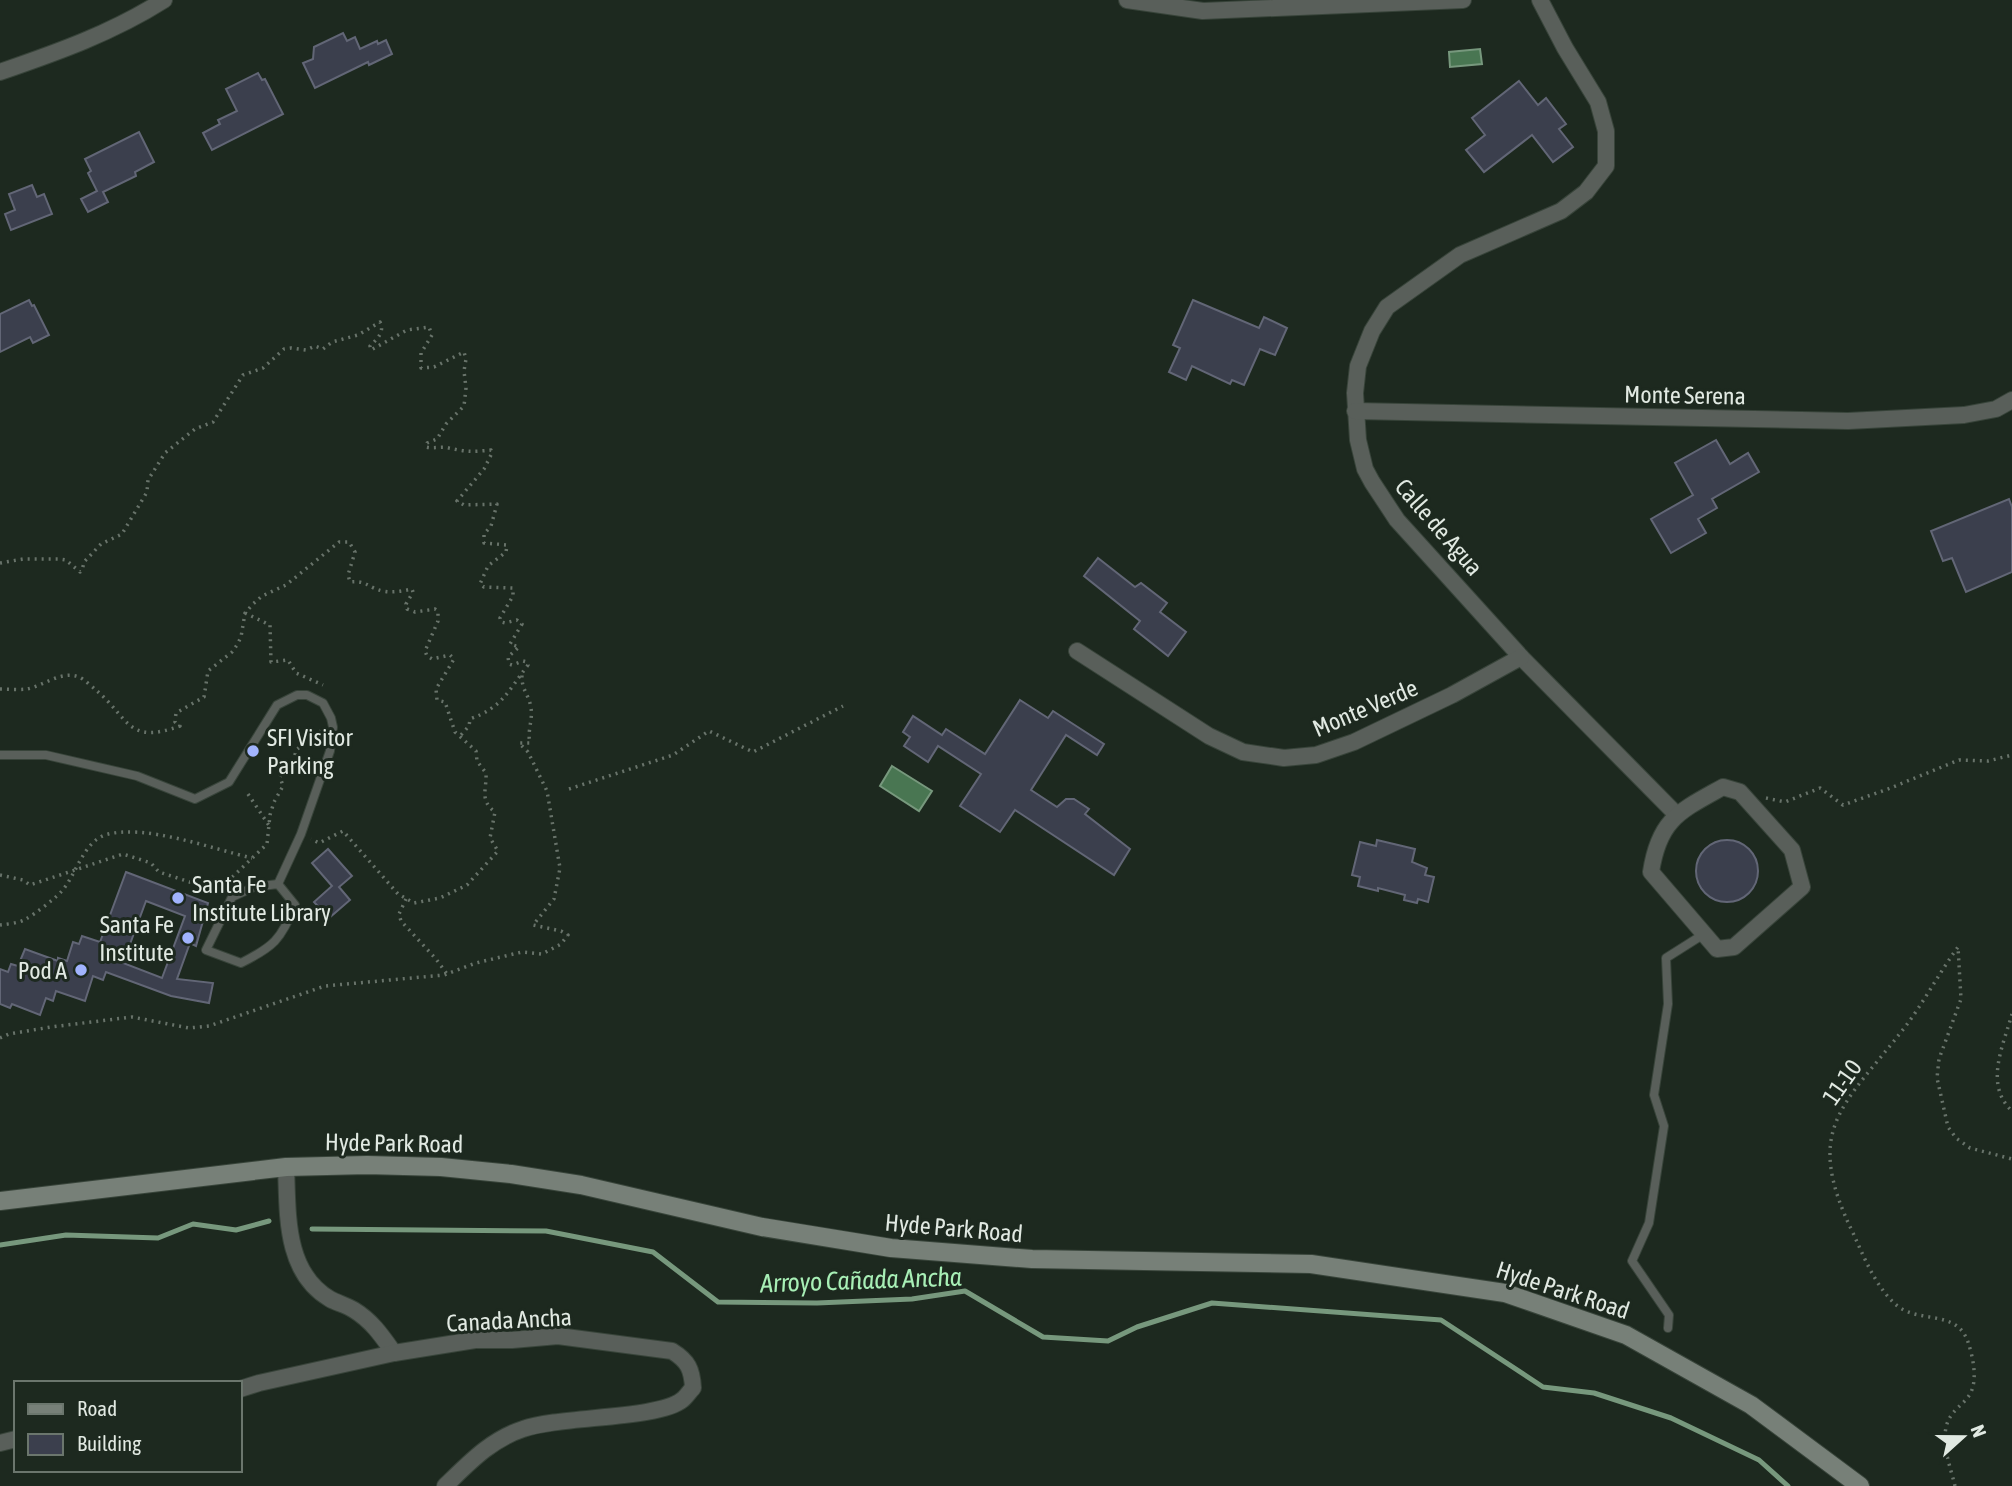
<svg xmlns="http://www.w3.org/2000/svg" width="2012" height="1486" font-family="'Asap Condensed',sans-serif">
	<rect width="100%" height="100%" fill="#1d291f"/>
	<g fill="#497652" stroke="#77987d" stroke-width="2">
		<path d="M1480,49L1482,64L1450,67L1449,52Z"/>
		<path d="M892,766L932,791L919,811L880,786Z"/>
	</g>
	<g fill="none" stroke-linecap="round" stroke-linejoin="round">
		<g stroke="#77987d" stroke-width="5">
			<path d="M312,1229L546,1231L653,1252L718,1302L817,1303L912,1299L965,1291L1043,1337L1108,1341L1137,1327L1212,1303L1441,1320L1543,1387L1594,1393L1671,1418L1759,1460L1788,1486"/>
			<path d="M0,1245L66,1235L158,1238L193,1224L236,1230L269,1221"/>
		</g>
	</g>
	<g fill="#3b3f4d" stroke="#626676" stroke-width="2" fill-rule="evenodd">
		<path d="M343,33L347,41L355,37L360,49L377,41L378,44L386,40L392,54L369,65L368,62L315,88L303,63L313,59L314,47Z"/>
		<path d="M258,73L262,80L265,79L283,114L212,150L203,133L220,124L218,120L237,111L226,89Z"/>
		<path d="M1519,81L1538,105L1546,98L1566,124L1559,129L1573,147L1553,162L1532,135L1484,172L1466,150L1485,135L1472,118Z"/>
		<path d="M139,132L154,162L135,172L136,176L103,192L108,202L88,212L81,199L97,191L88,173L91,171L85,159Z"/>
		<path d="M32,185L37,197L44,194L52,214L11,230L5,214L15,210L9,194Z"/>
		<path d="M29,300L32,306L34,305L49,335L33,343L30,337L0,352V314Z"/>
		<path d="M1193,300L1259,328L1264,317L1287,328L1275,355L1260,349L1244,385L1232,380L1230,384L1192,366L1186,380L1169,372L1180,348L1173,345Z"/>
		<path d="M1716,440L1730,464L1748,453L1759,472L1712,499L1717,508L1698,519L1706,533L1671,553L1651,519L1693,495L1675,463Z"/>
		<path d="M2009,499L2012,507V572L1966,592L1952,558L1943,561L1931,531Z"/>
		<path d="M1098,558L1135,587L1141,583L1167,603L1160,612L1186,632L1168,656L1134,629L1140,621L1084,576Z"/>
		<path d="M1020,700L1048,718L1053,711L1104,744L1097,755L1066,735L1031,790L1057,807L1066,799H1074L1089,809L1085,814L1130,849L1114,875L1015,810L1000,832L960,806L981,774L938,746L928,762L904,746L910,737L903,732L913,716L942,735L946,729L985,754Z"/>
		<path d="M1377,840L1415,849L1412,862L1427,868L1425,875L1434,877L1428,902L1418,899L1417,903L1404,900L1405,895L1378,888V891L1358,886L1360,877L1352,875L1360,842L1376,846Z"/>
		<circle cx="1727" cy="871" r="31"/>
		<path d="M328,849L352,876L339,887L350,900L329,918L314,902L332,886L312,863Z"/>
		<path d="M126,872L208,903L196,946L190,943L177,979L213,983L209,1003L171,996L106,972L103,980L93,976L85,1001L56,991L53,1001L46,998L40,1015L12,1004L10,1008L0,1004V969L8,972L11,964L18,966L25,949L58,961V958L67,961L73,942L79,944L82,936L100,942ZM146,901L185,916L162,978L123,963Z"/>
	</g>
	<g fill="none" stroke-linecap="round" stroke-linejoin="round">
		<defs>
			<g id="lane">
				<path d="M0,755H46L137,776L195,799L229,782L277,705L297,695H307L323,703L331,718L333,727L330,751L301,834L278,884"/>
				<path d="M278,884L295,905C281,940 273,947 241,963L206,950L232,897L254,887Z"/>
				<path d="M1668,1328L1669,1315L1632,1261L1649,1223L1664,1126L1654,1095L1668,1004L1666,958L1704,934"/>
			</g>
			<g id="street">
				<path d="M1127,0L1203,11L1463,0"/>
				<path d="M1540,0L1565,48L1598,102L1606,131V166L1586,192L1561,211L1460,255L1387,307L1372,331L1358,366L1355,393L1358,440L1365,469L1372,482L1397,520L1521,657L1676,814"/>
				<path d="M0,72C58,52 112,33 164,0"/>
				<path d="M1355,411L1848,421L1964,415L1996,409L2012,400"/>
				<path d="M1077,651L1209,736L1243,752L1284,758L1316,755L1354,742L1452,695L1521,657"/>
				<path d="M1723,787L1740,792L1792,850L1802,887L1734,947L1717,949L1651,872C1659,819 1680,811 1723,787Z"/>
				<path d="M286,1167C288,1213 284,1272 330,1299C337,1303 346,1305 354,1310C372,1321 382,1336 394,1353"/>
				<path d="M240,1389L259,1383L394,1353L475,1340H512L558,1336L672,1351C688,1361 692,1369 693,1388C689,1392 686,1397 682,1400C659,1419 559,1416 523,1429C490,1440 469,1463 445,1486"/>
				<path d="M0,1443L16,1439"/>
			</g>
			<path id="secondary" d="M0,1201L286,1167L367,1165L441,1167L511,1174L581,1185L762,1227L891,1248L1032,1259L1311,1264L1505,1293L1626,1335L1751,1405L1860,1486"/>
		</defs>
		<use href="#lane" stroke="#38443a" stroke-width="10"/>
		<use href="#street" stroke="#38443a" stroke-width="18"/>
		<use href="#secondary" stroke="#38443a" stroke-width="20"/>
		<g stroke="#68736a" stroke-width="3.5" stroke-dasharray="2 5" stroke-linecap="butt">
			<path d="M0,563L23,559H60L66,560L80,572L82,571L84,562L101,544L122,534L147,492L148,480L165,453L195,429L213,422L243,375L263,368L284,349L291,348L306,350L315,346L323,349L332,342L358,335L380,322C385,332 377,339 370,346L371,350L407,330L429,327L432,335L421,353V368L434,367L464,352L466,359L464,371L466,388L464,406L446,424L437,439L427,443L426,447C434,449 442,446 449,448C467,452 472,452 491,450L492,453L484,469L457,501L464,505L497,504L491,526L484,534V543L507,545L506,552L488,566L480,584L484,587L513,588V596L500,618L501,622L505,623L517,620L522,624L510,644L519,647L508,657L509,664L512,665L523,661L527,662L528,665C508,691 503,707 470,719L469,726L460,736"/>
			<path d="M245,613L270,625L271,662L288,660L296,673L323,685"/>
			<path d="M0,689C9,689 19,690 27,689C43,686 62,670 79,677C84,679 91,686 96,690C130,719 127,745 180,726L175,722L176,713L204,697L208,671L232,652L237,645L241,637L245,613L253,604L262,596L286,585L339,542H349L355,552L348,575L350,582C367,580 368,588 383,591C393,593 402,591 412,589L413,592L406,604L407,609L415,612L435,609L438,611V621L425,651L427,656L432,659L450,655L454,659L436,689L437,700L445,702L455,732L476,751L477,761L486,773C487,789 479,800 495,812L490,838L498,851L467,885L440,898L414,903L398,894L343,831L319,843L311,839"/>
			<path d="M569,789L673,755L709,731L753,752L843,706"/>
			<path d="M248,794L270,827"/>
			<path d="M1766,798L1785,802L1820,788L1843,805L1888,789L1959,760L1988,761L2012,755"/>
			<path d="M0,875L23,880L30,885L123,854L151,863L159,872L214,890L226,883L267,844L270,815L274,802L283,786L280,777L284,769L293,764L296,750L321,731"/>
			<path d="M406,899L399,914L401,921L436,959L447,974"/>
			<path d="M0,925C8,924 19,923 26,919C35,914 53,900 60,893C76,877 82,843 105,835C143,823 213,849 252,858"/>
			<path d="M2012,1014C2003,1046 1984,1085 2012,1111"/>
			<path d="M0,1038L9,1034L51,1027L132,1017L189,1028L209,1026L325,986L444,975L476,963L522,952L542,954L561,944L568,935L561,931L533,925L554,899L560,868L547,791L528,752L519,743H530C527,731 533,720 531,708C529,694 521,690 522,674"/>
			<path d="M1955,1486C1950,1465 1939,1439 1949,1419C1954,1409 1965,1403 1970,1394C1978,1380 1973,1357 1968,1342C1956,1307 1916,1326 1893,1302C1874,1283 1864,1257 1853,1233C1802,1128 1843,1107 1905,1027C1924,1002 1939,973 1958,947L1961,999L1939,1059L1937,1078L1948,1127L1956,1138L1970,1148L2012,1159"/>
		</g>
		<use href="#lane" stroke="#595f5a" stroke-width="8"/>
		<use href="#street" stroke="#595f5a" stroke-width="16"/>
		<use href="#secondary" stroke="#778078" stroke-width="18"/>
	</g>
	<g fill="#a1b3fd" stroke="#1d291f" stroke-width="2.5">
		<circle cx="253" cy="751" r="7"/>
		<circle cx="178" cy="898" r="7"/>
		<circle cx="188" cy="938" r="7"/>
		<circle cx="81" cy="970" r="7"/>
	</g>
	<g text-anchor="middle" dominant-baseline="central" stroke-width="6" stroke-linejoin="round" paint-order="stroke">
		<g font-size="24" fill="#e1e9e2" stroke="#1d291f">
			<text transform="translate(1685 395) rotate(1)">Monte Serena</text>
			<text transform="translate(1439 527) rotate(49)">Calle de Agua</text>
			<text transform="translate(1365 708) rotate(-23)">Monte Verde</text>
			<text transform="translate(1842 1082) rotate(-55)">11-10</text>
			<text transform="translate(394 1143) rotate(1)">Hyde Park Road</text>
			<text transform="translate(954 1228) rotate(5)">Hyde Park Road</text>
			<text transform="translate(1563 1290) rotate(18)">Hyde Park Road</text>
			<text transform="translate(509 1320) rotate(-3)">Canada Ancha</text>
		</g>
		<g font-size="24" fill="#e1e9e2" stroke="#1d291f" text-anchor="start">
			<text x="267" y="737">SFI Visitor<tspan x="267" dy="28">Parking</tspan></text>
			<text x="192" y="884">Santa Fe<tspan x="192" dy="28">Institute Library</tspan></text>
			<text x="174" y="924" text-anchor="end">Santa Fe<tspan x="174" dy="28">Institute</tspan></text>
			<text x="67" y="970" text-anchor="end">Pod A</text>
		</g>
		<g font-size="26" font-style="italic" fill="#a8efb6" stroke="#1d291f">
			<text transform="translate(861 1280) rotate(-2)">Arroyo Cañada Ancha</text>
		</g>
	</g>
	<rect x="14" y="1381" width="228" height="91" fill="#1d291f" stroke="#6b766d" stroke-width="2"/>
	<rect x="28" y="1404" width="35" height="10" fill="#778078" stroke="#6b766d" stroke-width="2"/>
	<text x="77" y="1416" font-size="21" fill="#e1e9e2">Road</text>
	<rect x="28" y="1434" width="35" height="21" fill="#3b3f4d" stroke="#6b766d" stroke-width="2"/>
	<text x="77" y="1451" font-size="21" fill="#e1e9e2">Building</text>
	<g transform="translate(1963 1437) rotate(69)" stroke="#1d291f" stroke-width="5" paint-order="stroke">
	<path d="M0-5L12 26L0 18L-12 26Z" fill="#e1e9e2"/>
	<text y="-10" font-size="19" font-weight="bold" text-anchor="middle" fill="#e1e9e2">N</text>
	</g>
</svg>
